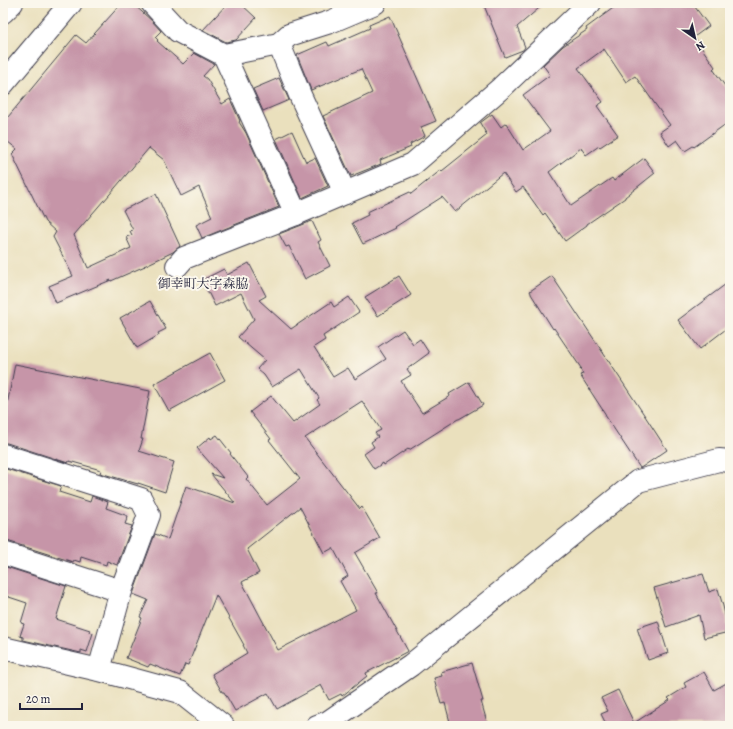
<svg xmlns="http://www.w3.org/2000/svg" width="733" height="729" font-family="Alegreya,'Noto Serif JP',serif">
	<rect width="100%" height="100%" fill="#fbf7ec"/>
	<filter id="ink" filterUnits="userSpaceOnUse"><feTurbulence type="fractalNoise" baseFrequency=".025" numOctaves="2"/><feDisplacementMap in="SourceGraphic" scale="8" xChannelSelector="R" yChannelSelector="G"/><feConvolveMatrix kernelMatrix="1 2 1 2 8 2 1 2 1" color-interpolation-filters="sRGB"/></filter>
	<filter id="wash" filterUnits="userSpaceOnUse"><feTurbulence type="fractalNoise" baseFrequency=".012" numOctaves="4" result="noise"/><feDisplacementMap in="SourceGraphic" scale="16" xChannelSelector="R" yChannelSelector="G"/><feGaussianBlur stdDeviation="0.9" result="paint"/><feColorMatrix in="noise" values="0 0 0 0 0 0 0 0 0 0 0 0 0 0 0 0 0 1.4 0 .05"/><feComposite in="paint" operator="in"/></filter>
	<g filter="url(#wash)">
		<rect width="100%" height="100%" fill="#eae0bd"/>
		<g id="blocks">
			<g fill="#c695a8" fill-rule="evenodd">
				<path d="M122,3H132L152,21L161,31L155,37L158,40L157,41L183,64L194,53L214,64L203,76L207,79L222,104L230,99L240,121L239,122L246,133L279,207L202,238L196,225L212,217L199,187L181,196L164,160L149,148L104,201V200L74,235L88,268L131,248L126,237L132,235L130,231L133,230L123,210L156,194L180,246L173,252L144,266H145L111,281V280L56,303L49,286L73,276L53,237L56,232L45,222L12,154L17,149L3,138V123L76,35L86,43Z"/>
				<path d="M228,3H240L256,18L236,40L226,42L203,30Z"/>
				<path d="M483,3H545L517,27L525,47L523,50L505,57Z"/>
				<path d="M620,3H692L709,26L694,37L715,67L713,69L730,93V121L694,147L693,146L685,151L677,140L669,146L660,132L670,125L635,76L626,82L604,49L578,68L603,102L597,106L618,135L600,147L599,146L586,155L581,148L549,172L571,206L612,178L614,181L644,158L655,173L625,197V198L587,224V225L565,241L545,213L543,215L523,187L516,192L503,173L455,212L442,197L395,227L396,228L363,244L352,223L368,215L367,212L410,192L411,194L441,170L442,171L487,135L480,123L492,114L501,127L506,123L523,150L550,131L523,95L550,75L543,65L563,46L587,30L586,28Z"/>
				<path d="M390,16L436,121L421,127L425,136L410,144L411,147L380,160L381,164L351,176L323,116L372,93L361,69L311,90L297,55L327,42L329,46L370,28L369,25Z"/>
				<path d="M279,78L289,100L263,111L253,89Z"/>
				<path d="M292,131L306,162L315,158L328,186L302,198L276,139Z"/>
				<path d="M312,221L321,240L318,242L330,266L305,279L289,246L286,247L279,234Z"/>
				<path d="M249,263L266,296L259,300L291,329L331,302L334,307L349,297L359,312L323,336L325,340L314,347L333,377L348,368L355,379L386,359L378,347L403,330L413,344L420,339L429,353L407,369L411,375L401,381L422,413L450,396L449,394L469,382L483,405L459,419H458L409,450L408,449L384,465L383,463L374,469L364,454L374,447L371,442L378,437L375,433L381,430L362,401L305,438L360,509L362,507L380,538L355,553L378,593H376L408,651L366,673L367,676L342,696L341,694L329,700L321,685L277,709L268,693L235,711L224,692H222L212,674L247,653L243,645H244L216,595L188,665L185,664L180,676L150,664L148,667L126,658L142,618L140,617L148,600L133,594L155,534L168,539L186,486L235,503L211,474L223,478L197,448L210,437L211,439L217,435L231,453L230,454L248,477L246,479L267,505L300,479L269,440L271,439L250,412L271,396L293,423L320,404L317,400L319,398L301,369L272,387L264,375L257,369L265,360L238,337L254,319L241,293L215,306L202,280L224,269L227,275ZM300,507L324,553L333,548L348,576L340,581L356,610L278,650L242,582L259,573L247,549Z"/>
				<path d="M399,276L411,295L378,316L365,297Z"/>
				<path d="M552,276L643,413L667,450L642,467L640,468L605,415H606L580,375L583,374L580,369L581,368L554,328L553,329L531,294V293L530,291Z"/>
				<path d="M730,281V326L700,349L678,320Z"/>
				<path d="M150,301L166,329L158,333L159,335L137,348L120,318Z"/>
				<path d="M210,353L225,380L169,411L154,384Z"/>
				<path d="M15,364L150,391L141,439H143L139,451L174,462L165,492L138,483V484L100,473L101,470L69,461L68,463L7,443H3V419L7,405Z"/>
				<path d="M3,468L61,486L59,492L90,502L92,496L108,502L106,508L128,516L125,524L132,526L117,565L107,561L106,565L81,557L80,562L74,560L73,562L7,541H3Z"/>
				<path d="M3,566L66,586L56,619L90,630L89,632L93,633L87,652L81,650V653L23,640V637L20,636L24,624L21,623L27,603L3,595Z"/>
				<path d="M703,574L709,592L718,589L723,606L729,632L704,638L699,615L666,627L654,588Z"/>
				<path d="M658,621L668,653L648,660L637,628Z"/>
				<path d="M472,663L483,701H481L488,726H451L445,703L441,704L434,678L442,676L441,672Z"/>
				<path d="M704,672L714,690L730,681V726H607L601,714L608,711L601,698L618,690L634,723L670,700L668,698L686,687L684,683Z"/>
			</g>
		</g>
	</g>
	<g filter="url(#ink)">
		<use href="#blocks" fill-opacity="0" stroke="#403e4e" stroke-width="1"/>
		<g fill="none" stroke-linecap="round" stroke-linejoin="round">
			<defs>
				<g id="minor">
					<path d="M152,3L178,31L224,55L279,44L289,35L330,22L375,3"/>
					<path d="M279,44L300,95L345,193"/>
					<path d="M224,55L296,214"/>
					<path d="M3,84L71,3"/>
					<path d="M177,266L184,258L296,214L413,164L501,88L590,3"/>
					<path d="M3,455L141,499L149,515L121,591L99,670"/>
					<path d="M3,553L121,591"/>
					<path d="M3,648L99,670L180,692L223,726"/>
					<path d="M317,726L328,722L411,665L638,481L719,460L730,461"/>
				</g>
				<path id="tertiary" d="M3,12L12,3"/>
			</defs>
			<use href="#minor" stroke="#403e4e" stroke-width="24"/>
			<use href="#tertiary" stroke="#403e4e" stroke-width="24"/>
			<use href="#minor" stroke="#fff" stroke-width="22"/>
			<use href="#tertiary" stroke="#fff" stroke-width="22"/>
		</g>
	</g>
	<g text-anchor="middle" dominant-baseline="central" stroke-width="4" stroke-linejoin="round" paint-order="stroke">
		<g font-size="13" fill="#22223b" stroke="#fbf7ec">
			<text x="203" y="283">御幸町大字森脇</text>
		</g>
	</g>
	<rect width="733" height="729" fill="none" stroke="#fbf7ec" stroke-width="16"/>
	<g transform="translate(695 38) rotate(146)" stroke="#fbf7ec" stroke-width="3" paint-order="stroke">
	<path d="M0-3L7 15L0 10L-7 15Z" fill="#22223b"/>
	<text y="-6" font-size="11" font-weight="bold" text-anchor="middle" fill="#22223b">N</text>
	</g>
	<path d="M20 703v6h62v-6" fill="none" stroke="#22223b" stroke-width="2"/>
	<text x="26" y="703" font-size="12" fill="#22223b" stroke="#fbf7ec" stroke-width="3" paint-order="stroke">20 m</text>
</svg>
